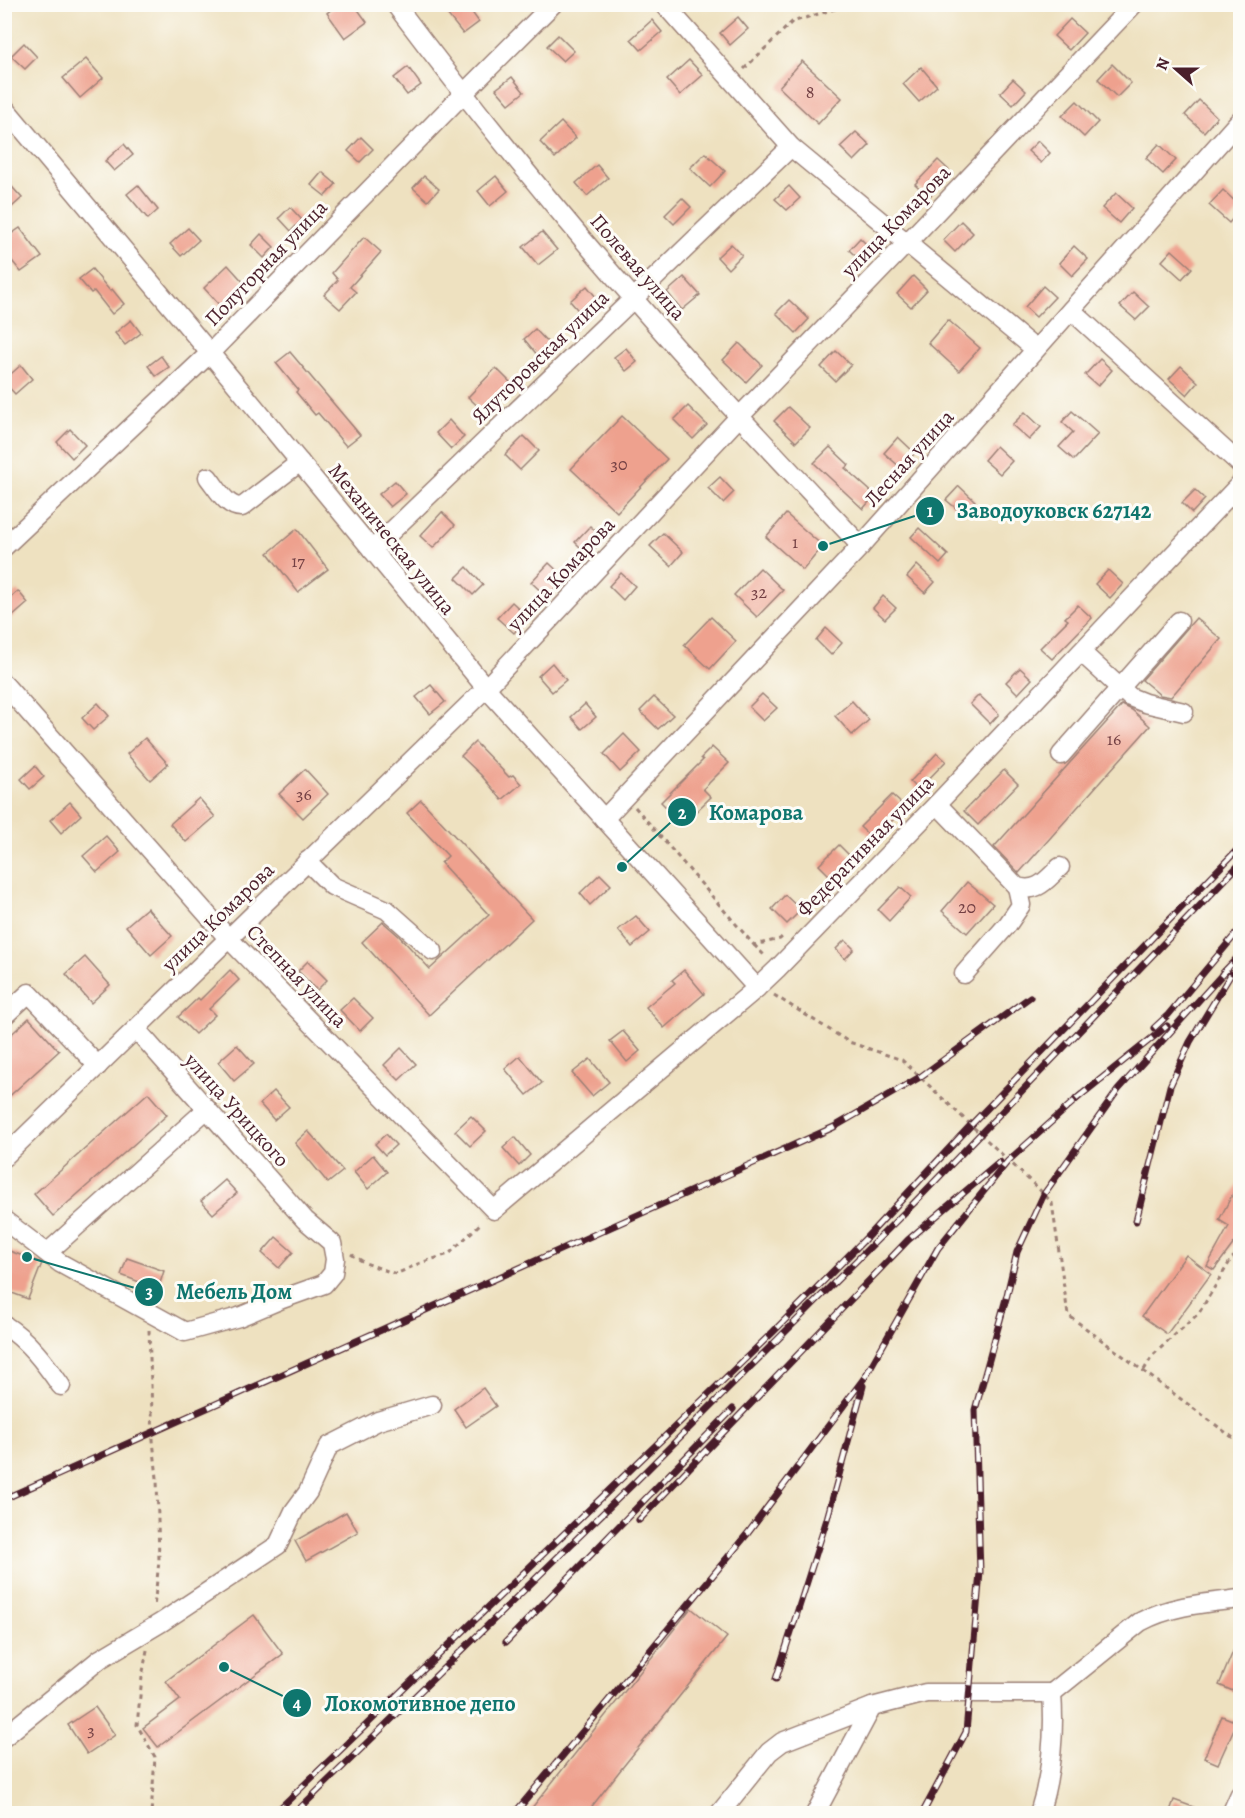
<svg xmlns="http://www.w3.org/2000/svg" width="1245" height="1818" font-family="Alegreya,serif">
	<rect width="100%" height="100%" fill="#fdfcf7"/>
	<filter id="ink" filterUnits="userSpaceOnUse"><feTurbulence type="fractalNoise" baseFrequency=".0167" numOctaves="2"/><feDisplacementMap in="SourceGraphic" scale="12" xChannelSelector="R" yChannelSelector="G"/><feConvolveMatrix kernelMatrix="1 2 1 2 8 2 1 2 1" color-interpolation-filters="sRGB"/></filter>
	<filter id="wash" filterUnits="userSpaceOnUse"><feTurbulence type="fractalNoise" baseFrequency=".008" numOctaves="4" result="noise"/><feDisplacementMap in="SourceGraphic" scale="24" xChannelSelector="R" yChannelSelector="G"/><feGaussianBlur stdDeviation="1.35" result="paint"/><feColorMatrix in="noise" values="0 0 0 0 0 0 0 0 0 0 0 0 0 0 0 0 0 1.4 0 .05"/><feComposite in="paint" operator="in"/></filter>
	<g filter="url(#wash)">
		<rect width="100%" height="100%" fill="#eee1c0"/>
		<g id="blocks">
			<g fill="#eea18e">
				<path d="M338,4H354L367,22L345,38L327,13Z"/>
				<path d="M460,4H466L479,22L463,34L447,14Z"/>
				<path d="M738,17L748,29L730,45L720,33Z"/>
				<path d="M1070,19L1085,33L1069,50L1054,36Z"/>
				<path d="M652,20L662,32L641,50L631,39Z"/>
				<path d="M558,35L574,51L563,61L547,46Z"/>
				<path d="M24,43L37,57L25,69L11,56Z"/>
				<path d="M86,59L103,78L80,98L63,78Z"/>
				<path d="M689,60L703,75L680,95L667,80Z"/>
				<path d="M802,61L842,98L818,124L779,87Z"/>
				<path d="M1112,64L1131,83L1117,97L1098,79Z"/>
				<path d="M408,67L421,85L407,95L394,78Z"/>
				<path d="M921,67L937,86L919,102L903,84Z"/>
				<path d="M512,77L524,92L509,104L496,89Z"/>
				<path d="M1013,79L1026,91L1013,105L1000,93Z"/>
				<path d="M1199,100L1217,117L1204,132L1185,115Z"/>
				<path d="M1077,101L1098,122L1084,137L1062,116Z"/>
				<path d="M561,122L576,138L555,158L540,142Z"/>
				<path d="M856,132L870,145L854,161L840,147Z"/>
				<path d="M361,137L373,149L360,162L348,151Z"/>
				<path d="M1038,141L1050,153L1041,163L1028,151Z"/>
				<path d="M124,144L133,155L114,171L105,161Z"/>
				<path d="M1159,144L1176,160L1163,174L1146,158Z"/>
				<path d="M705,153L725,171L710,187L690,168Z"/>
				<path d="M938,160L952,173L929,197L915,184Z"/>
				<path d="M597,165L608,178L587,196L576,183Z"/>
				<path d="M322,172L336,184L325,196L311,185Z"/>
				<path d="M424,176L439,189L428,201L413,188Z"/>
				<path d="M496,176L508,191L490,206L478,191Z"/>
				<path d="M4,178L22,198L4,214Z"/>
				<path d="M138,185L158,210L148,219L127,194Z"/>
				<path d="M789,186L800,198L787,210L775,199Z"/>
				<path d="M1223,190L1240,206V210L1229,223L1209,205Z"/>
				<path d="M1116,193L1132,208L1119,223L1102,208Z"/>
				<path d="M682,198L691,207L674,224L665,215Z"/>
				<path d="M290,207L302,220L291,231L279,218Z"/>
				<path d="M961,221L973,233L955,252L943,240Z"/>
				<path d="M20,228L42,257L21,272L4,251V239Z"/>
				<path d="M188,228L199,240L181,256L170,244Z"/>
				<path d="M542,232L557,250L538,265L523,247Z"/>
				<path d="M261,234L274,247L264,258L251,245Z"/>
				<path d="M364,237L381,252L350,287L356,292L340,309L324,295L338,280L332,273Z"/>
				<path d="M860,238L875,253L864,264L849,250Z"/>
				<path d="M731,244L742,255L728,269L717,257Z"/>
				<path d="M1074,246L1088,259L1072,276L1059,263Z"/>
				<path d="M1172,250L1192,268L1182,279L1162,261Z"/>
				<path d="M228,265L246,285L222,308L204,288Z"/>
				<path d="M92,269L110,291L112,289L124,304L112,314L94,291L91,293L79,279Z"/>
				<path d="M913,276L927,290L911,307L897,294Z"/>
				<path d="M684,277L700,295L682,310L667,292Z"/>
				<path d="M587,286L600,302L583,316L570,301Z"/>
				<path d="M1043,286L1055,297L1036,317L1025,307Z"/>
				<path d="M1133,292L1149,307L1136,320L1120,306Z"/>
				<path d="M789,300L809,319L796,333L776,313Z"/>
				<path d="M131,320L141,333L125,345L115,333Z"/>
				<path d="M948,320L980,348L959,371L928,343Z"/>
				<path d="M535,329L551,346L539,357L524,339Z"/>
				<path d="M739,343L762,365L746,382L723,360Z"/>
				<path d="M626,348L637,362L626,371L614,357Z"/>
				<path d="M836,351L851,365L835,381L821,367Z"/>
				<path d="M290,352L360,435L346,446L318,413L315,415L296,392L298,390L276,363Z"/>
				<path d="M161,356L169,367L156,376L148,366Z"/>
				<path d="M1100,359L1112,370L1098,386L1085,375Z"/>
				<path d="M21,365L32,379L15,394L4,382V380Z"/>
				<path d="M1181,366L1198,382L1187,395L1169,379Z"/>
				<path d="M496,368L514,386L486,414L468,397Z"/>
				<path d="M688,406L707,425L693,439L674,420Z"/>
				<path d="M788,407L810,428L796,442L774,421Z"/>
				<path d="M1072,411L1098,434L1074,460L1059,447L1073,432L1062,422Z"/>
				<path d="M1025,412L1041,427L1029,440L1012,425Z"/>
				<path d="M622,416L667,459L617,512L571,469Z"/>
				<path d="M449,420L464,437L451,449L436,433Z"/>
				<path d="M70,429L85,445L72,458L57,442Z"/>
				<path d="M524,436L539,451L520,470L505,455Z"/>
				<path d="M898,437L915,453L901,468L884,453Z"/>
				<path d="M996,446L1012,461L1000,474L984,460Z"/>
				<path d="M830,447L849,465L845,468L875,495L863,509L814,463Z"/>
				<path d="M720,477L734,492L723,503L708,488Z"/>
				<path d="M395,481L406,494L390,507L379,494Z"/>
				<path d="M959,486L975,501L963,514L946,500Z"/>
				<path d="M1195,490L1205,499L1192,513L1182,503Z"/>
				<path d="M442,512L455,525L433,548L420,536Z"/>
				<path d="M786,514L823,546L803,570L766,537Z"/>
				<path d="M590,526L604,539L588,555L575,542Z"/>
				<path d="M919,528L948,555L940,564L911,537Z"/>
				<path d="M297,529L328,569L298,592L268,553Z"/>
				<path d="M663,533L683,552L671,566L650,546Z"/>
				<path d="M549,563L565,578L547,597L531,582Z"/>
				<path d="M917,565L935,582L925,593L907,577Z"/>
				<path d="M467,567L483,585L473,595L456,578Z"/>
				<path d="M760,568L783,590L757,617L734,595Z"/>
				<path d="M1108,570L1123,584L1110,598L1095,584Z"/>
				<path d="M621,573L635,586L623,600L609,586Z"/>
				<path d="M18,591L28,603L4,624V603Z"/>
				<path d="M883,596L896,608L885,619L873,608Z"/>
				<path d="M512,602L528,617L514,633L497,618Z"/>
				<path d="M1078,605L1092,618L1052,659L1040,648L1068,620L1065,618Z"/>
				<path d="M711,617L736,641L710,669L684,645Z"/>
				<path d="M1196,618L1221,639L1171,697L1160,695L1142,680Z"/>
				<path d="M826,628L842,643L831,655L816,640Z"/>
				<path d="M552,663L566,680L552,692L538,676Z"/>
				<path d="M1020,668L1032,679L1018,694L1006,682Z"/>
				<path d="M431,685L445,702L430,714L416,697Z"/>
				<path d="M762,694L777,708L763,721L749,707Z"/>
				<path d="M979,695L999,714L990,724L970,704Z"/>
				<path d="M654,697L673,715L658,729L640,711Z"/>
				<path d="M852,701L869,720L852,735L835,716Z"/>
				<path d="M98,703L109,716L93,730L82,718Z"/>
				<path d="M585,704L596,717L582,729L571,717Z"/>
				<path d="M1122,705L1132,710L1150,726L1019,873L994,847Z"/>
				<path d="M624,734L641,752L620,772L604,754Z"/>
				<path d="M145,738L168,764L150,780L127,754Z"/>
				<path d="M475,742L509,777L513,775L521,784L502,800L481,775L461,756Z"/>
				<path d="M712,747L729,763L703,789L711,797L683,824L661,802L703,760L701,758Z"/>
				<path d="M937,753L946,761L918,790L910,782Z"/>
				<path d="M35,766L44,777L30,789L21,779Z"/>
				<path d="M305,769L328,794L303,818L279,794Z"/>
				<path d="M1004,770L1018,784L978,825L964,811Z"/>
				<path d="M892,795L905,807L874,840L860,827Z"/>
				<path d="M199,798L215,817L186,842L170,824Z"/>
				<path d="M421,800L532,919L429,1015L362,942L383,922L399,936L430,969L489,915L441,863L448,856L407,813Z"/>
				<path d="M70,802L81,815L61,833L50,820Z"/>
				<path d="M106,836L120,852L97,872L83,856Z"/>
				<path d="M839,845L854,860L835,881L819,865Z"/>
				<path d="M600,874L611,885L590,905L580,893Z"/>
				<path d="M967,882L993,904L967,933L942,911Z"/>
				<path d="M900,887L911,897L889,921L878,910Z"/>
				<path d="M785,895L801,910L787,924L772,909Z"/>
				<path d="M147,908L172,936L151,955L126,926Z"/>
				<path d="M636,916L650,932L632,947L618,930Z"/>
				<path d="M845,940L854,949L845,959L836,949Z"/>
				<path d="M85,957L110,985L91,1003L66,974Z"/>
				<path d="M308,961L327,980L317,990L298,971Z"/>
				<path d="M230,970L239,980L209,1009L215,1015L195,1034L178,1017L198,998L200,1000Z"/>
				<path d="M684,970L704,994L664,1028L646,1007L675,983L672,980Z"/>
				<path d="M353,998L373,1018L360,1031L340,1010Z"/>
				<path d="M29,1018L59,1051L4,1101V1041Z"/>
				<path d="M623,1031L640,1051L627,1062L610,1041Z"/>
				<path d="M237,1045L254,1064L234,1081L218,1062Z"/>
				<path d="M401,1048L416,1064L399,1080L384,1065Z"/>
				<path d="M520,1056L542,1083L527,1095L505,1069Z"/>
				<path d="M590,1059L609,1082L592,1096L572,1073Z"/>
				<path d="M274,1091L289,1107L274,1120L260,1104Z"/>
				<path d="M148,1093L167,1115L53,1216L34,1194Z"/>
				<path d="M471,1116L486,1131L470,1146L455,1131Z"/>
				<path d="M308,1131L343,1171L328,1183L295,1143Z"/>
				<path d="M386,1134L396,1145L385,1155L375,1144Z"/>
				<path d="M515,1137L530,1155L519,1166L503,1148Z"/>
				<path d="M373,1155L387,1172L368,1189L354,1172Z"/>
				<path d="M225,1180L237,1193L213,1214L201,1201Z"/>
				<path d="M1240,1180V1246L1234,1243L1214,1270L1207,1266L1229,1226L1219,1220Z"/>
				<path d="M276,1237L293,1252L279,1268L262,1253Z"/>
				<path d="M4,1249L42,1263L28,1299L4,1290Z"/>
				<path d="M1186,1255L1211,1274L1167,1334L1142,1316Z"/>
				<path d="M127,1258L164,1271L158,1289L121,1275Z"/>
				<path d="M483,1388L496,1406L466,1427L454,1409Z"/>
				<path d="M346,1512L358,1532L306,1561L295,1541Z"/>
				<path d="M691,1608L727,1637L618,1773L586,1814H527Z"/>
				<path d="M254,1615L283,1654L158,1747L143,1728L180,1700L166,1681Z"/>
				<path d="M1240,1635V1694L1219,1685Z"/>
				<path d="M95,1707L115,1735L87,1754L68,1725Z"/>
				<path d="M1222,1716L1237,1722L1218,1764L1204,1758Z"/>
				<path d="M1174,1800L1207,1812V1814H1169Z"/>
			</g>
		</g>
	</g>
	<g filter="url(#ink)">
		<use href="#blocks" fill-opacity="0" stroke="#9c8076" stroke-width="1.5"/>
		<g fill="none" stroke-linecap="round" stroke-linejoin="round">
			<defs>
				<g id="minor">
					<path d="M395,4C471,105 550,203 633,298C706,383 784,464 861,546"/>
					<path d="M664,4L791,147L1035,349"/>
					<path d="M4,107L210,353L486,688L757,988"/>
					<path d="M1071,310L1240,464"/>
					<path d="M208,477C217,488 227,508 242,507L300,462"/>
					<path d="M4,547L210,353L463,94L553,4"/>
					<path d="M372,550L791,147"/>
					<path d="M1081,652L1130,697L1145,703L1184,712"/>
					<path d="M4,684L228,938L494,1210L757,988L777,969L937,804L1240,484"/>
					<path d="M1061,755L1179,621"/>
					<path d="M937,804L1017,887C1038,893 1046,880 1060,867"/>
					<path d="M604,819L861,546L1240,120"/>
					<path d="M307,861L332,886L387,910L433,951"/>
					<path d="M964,974L1008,924L1021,905L1017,887"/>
					<path d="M4,1016L29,993L98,1066"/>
					<path d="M4,1157L486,688L739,417L907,243L1134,4"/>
					<path d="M4,1220L60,1263L185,1332L239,1317L282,1299L324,1284L333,1273L335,1259L332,1243L305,1220L136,1029"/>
					<path d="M47,1253L207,1109"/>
					<path d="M4,1325C28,1340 45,1363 61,1386"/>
					<path d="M1052,1693L1140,1622C1172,1605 1206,1603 1240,1599"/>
					<path d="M872,1707L926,1693H1052C1055,1735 1052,1773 1039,1814"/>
					<path d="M4,1737L100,1659L162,1622L278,1545L294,1511L308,1492L329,1446L378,1421L432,1405"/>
					<path d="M719,1814L769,1752L782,1742L872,1707L815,1814"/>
					<path d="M1231,1814L1240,1794"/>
				</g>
			</defs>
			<use href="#minor" stroke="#9c8076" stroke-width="21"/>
			<g stroke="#9c8076" stroke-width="3" stroke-dasharray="4.5 4.5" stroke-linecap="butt">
				<path d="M744,69L792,22L851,4"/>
				<path d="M635,807L754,945L780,939L783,936"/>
				<path d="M754,945L766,957"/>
				<path d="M774,995L849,1042L902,1060L1044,1194L1052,1203L1068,1315L1240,1443"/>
				<path d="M351,1254L365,1263L396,1274L420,1263L449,1254L482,1222"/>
				<path d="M149,1330L153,1440L157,1478L159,1561L154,1608"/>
				<path d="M1144,1370L1153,1355L1199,1313L1232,1258L1240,1253"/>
				<path d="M147,1650L142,1677L137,1725L155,1757L151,1814"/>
			</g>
			<use href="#minor" stroke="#fff" stroke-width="18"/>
			<defs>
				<g id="rail">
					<path d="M1222,974L1240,955"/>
					<path d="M1154,1028L1168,1015L1240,929"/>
					<path d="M1076,1099L1167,1026"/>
					<path d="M1136,1221L1170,1086L1190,1042L1231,974"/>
					<path d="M4,1499L834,1127L920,1077L1030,997"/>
					<path d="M639,1520L908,1240L1000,1162"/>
					<path d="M506,1642L733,1409"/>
					<path d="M776,1679L827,1519L863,1386"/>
					<path d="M274,1814L773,1332L866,1238L971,1125L1240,847"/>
					<path d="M294,1814L636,1481L914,1203L1240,864"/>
					<path d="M514,1814L748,1533L865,1377L938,1248L1008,1161L1081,1095"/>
					<path d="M922,1814L966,1732L980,1572L975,1410L1007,1295L1017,1252L1044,1194L1118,1090L1227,969"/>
				</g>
			</defs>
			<use href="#rail" stroke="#4a1f2b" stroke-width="7"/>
			<use href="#rail" stroke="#fdfcf7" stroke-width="4.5" stroke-dasharray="14" stroke-linecap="butt"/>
		</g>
	</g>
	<g text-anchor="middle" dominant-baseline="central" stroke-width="6" stroke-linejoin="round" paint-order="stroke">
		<g font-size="18" fill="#734044">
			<text x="810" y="92">8</text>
			<text x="619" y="464">30</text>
			<text x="795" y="542">1</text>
			<text x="298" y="561">17</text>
			<text x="759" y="592">32</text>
			<text x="1114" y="739">16</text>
			<text x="304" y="794">36</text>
			<text x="967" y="907">20</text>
			<text x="91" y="1730">3</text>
		</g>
		<g font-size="21" fill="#4a1f2b" stroke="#fdfcf7">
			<text transform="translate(896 221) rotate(-46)">улица Комарова</text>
			<text transform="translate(266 263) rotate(-46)">Полугорная улица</text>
			<text transform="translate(638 267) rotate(49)">Полевая улица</text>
			<text transform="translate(540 357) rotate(-44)">Ялуторовская улица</text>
			<text transform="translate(909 458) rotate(-48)">Лесная улица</text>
			<text transform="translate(392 539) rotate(51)">Механическая улица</text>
			<text transform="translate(561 574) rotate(-47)">улица Комарова</text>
			<text transform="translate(865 846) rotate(-46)">Федеративная улица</text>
			<text transform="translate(218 917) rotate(-44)">улица Комарова</text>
			<text transform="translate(297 976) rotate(46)">Степная улица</text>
			<text transform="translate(237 1110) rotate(48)">улица Урицкого</text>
		</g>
	</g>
	<path fill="none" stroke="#0f766e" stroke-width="2" d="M823 546L930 511M622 867L682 812M27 1257L149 1292M224 1667L297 1703"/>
	<g fill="#0f766e" stroke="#fdfcf7" stroke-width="2">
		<circle cx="823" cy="546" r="6"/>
		<circle cx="622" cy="867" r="6"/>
		<circle cx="27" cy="1257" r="6"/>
		<circle cx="224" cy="1667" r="6"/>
		<circle cx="930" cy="511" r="15"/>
		<circle cx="682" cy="812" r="15"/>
		<circle cx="149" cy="1292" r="15"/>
		<circle cx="297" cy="1703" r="15"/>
	</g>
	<g font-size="18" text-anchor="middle" font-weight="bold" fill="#fff">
		<text x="930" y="517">1</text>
		<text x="682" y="819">2</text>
		<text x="149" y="1298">3</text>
		<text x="297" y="1709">4</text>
	</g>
	<g font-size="22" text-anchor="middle" font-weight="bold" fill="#0f766e" stroke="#fdfcf7" stroke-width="6" stroke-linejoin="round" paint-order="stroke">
		<text x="1054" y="518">Заводоуковск 627142</text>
		<text x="756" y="820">Комарова</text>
		<text x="234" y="1299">Мебель Дом</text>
		<text x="420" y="1711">Локомотивное депо</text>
	</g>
	<rect width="1245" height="1818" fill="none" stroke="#fdfcf7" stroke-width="24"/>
	<g transform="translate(1176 69) rotate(291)" stroke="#fdfcf7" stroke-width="4.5" paint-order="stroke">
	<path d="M0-4.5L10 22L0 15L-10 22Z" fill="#4a1f2b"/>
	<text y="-9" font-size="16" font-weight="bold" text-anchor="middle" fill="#4a1f2b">N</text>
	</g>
</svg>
